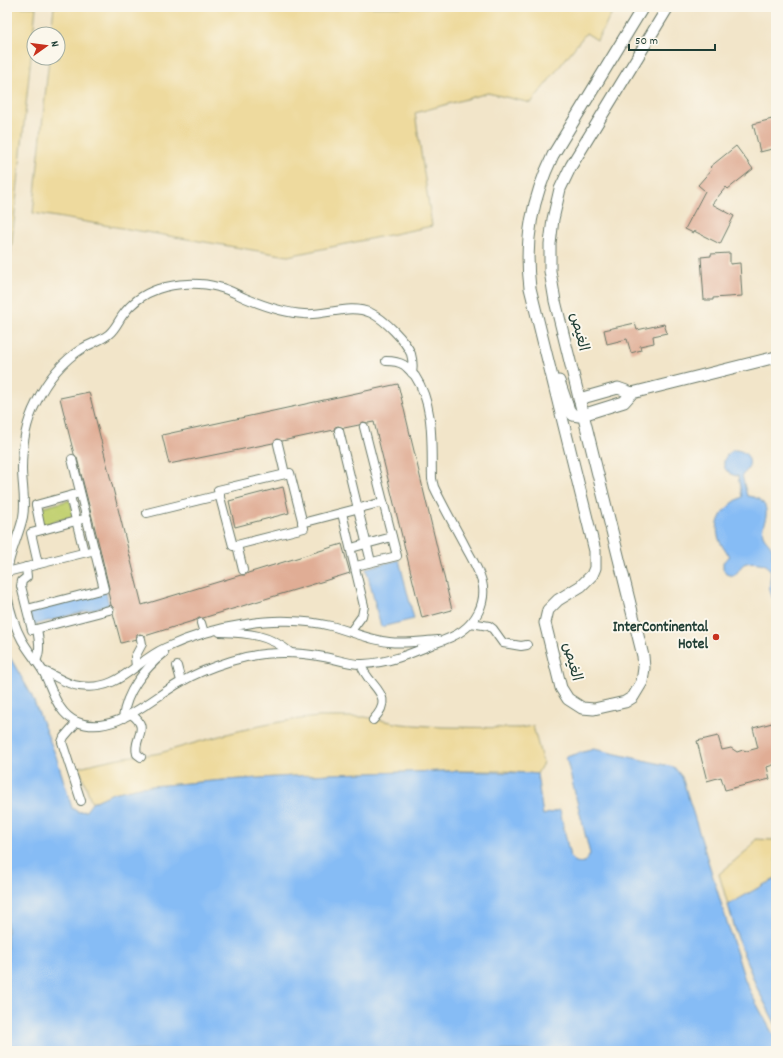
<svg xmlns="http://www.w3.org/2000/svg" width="783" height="1058" font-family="Dekko,'Playpen Sans Arabic',sans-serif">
	<rect width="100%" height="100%" fill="#fbf7ec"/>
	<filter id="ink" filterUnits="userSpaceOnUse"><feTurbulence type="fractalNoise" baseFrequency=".025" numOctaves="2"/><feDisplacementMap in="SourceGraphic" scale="8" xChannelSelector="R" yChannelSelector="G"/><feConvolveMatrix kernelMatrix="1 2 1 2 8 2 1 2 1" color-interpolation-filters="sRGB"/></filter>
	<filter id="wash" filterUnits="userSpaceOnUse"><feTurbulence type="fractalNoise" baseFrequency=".012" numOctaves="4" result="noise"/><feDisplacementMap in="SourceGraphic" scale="16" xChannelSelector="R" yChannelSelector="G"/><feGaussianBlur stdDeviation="0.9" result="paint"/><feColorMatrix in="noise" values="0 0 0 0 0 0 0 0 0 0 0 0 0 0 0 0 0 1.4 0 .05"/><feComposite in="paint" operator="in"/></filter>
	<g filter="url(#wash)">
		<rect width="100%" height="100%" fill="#f2e5c9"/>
		<path fill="#c2d172" stroke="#708753" d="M70,500L74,516L42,525L37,509Z"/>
		<g fill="#eeda9e" stroke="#868c69">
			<path d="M7,7H36L7,290Z"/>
			<path d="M54,7H615L597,40L586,33L531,103L488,93L415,113L432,226L288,256L33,213L49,58H58V34H51Z"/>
			<path d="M320,717H365L401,724L442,727L519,728L533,726L543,763L537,774L505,771H447L330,774L225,780L140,787L113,793L92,803L79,767C96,763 115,758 133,756C142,755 151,755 160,753C213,738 265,721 320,717Z"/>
			<path d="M756,839L772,840L776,839V879L765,884L728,905L719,874L752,846Z"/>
		</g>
		<g fill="#86bcf5" stroke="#527c94">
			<path d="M734,450C750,450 755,466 742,475L747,496C759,497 768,503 766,516C765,523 761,528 763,535C765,540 770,543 772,548C773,551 772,554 772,558L776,562V602C767,594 770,583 771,571L765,564C758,563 750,561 744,564C737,569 738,579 726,574L723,569V562L730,556C708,533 716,511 742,497L738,476C721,474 719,457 734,450Z"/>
			<path d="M399,560L414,619L381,627L366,568Z"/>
			<path d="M106,592L109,605L33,625L29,612Z"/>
			<path d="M7,652L31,694L56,756L72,808L78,812L86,811L92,803L113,793L140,787L225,780L330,774L447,771L528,773L537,774L543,815L560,810L570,857C575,863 580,864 586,861L590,854L566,757L594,749L674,767L682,777L730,932L745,980L754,999L776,1040V1051H7Z"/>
			<path d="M776,879V1025L757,988L739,942L728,905L765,884Z"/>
		</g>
		<g id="blocks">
			<g fill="#e0ad95">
				<path d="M776,118V148L760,152L753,124Z"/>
				<path d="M736,146L753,169L728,189L726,187L712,204L734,216L720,244L694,231L693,233L685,229L705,191L698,185L712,169L710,167Z"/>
				<path d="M730,253V264L740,263L742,296L713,298V300H704L701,257L711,256V254Z"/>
				<path d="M635,323L637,330L664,324L667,333L653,336L654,343L640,346L641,350L631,353L627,339L607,344L604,330Z"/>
				<path d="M398,384L452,610L422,618L374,422L368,423L363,422L359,425L344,428L338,426L335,427L334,430L282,441L277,439L273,443L169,464L162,435Z"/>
				<path d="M89,392L142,605L241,575H245L248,573L342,544L350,573L203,618H199L196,620L145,636L140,634L137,635L136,639L121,643L113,613L114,609L111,605L108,592L109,588L100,549L77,458L74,454L60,398Z"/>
				<path d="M283,487L289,513L235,527L229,501Z"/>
				<path d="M776,722V764L767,767L770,779L725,790L721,777L707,781L697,741L718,736L722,750L731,748L737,752L743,750L747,751L758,748L753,728Z"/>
			</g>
		</g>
	</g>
	<g filter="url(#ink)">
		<use href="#blocks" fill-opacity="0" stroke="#697868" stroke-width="1"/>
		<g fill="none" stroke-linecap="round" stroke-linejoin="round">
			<defs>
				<g id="pedestrian">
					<path d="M339,431L371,562"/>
					<path d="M278,444L285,474"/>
					<path d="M290,473L304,528L233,546L218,490Z"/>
					<path d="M70,496L84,552"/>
					<path d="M147,513L220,495"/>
					<path d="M342,513L364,606L362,616L351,631"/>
					<path d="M302,523L383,502"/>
					<path d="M41,530L36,505L80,493"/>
					<path d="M237,545L243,570"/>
					<path d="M351,548L392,537"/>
					<path d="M38,564L31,533L87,518"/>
					<path d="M356,566L397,556L364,427"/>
					<path d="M26,567L27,577L22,581L21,586L32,630L109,610"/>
					<path d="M7,572L95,550"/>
					<path d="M7,573C9,553 19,536 23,517C26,501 22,485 22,469C22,447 26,422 36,403C47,380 62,361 83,348C92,343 102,340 109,334C115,329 118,322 122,316C131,303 143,294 158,289C176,283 200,282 218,287C228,289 236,294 245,298C264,306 283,313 304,314C327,316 349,303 371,313C384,319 406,341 411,354C413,361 413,367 412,373"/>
					<path d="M7,595C10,610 14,626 22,640C28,651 37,661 44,673C53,691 57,713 77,722C114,737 151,698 181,682C196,673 215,666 231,661C262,651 293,651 324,657C337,659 350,665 363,664C390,663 412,653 436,643C445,640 455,636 462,631C476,621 485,604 483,587C481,572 471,558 464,544C454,525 443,506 434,487L432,479C431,445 435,406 415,376C412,373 408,368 404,365C399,362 392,361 386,361"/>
					<path d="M27,609L104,589L72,459"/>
					<path d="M201,623L204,633"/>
					<path d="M471,623L489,626L493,629L503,643L521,646L527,645"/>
					<path d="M220,632C248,633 268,634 291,653"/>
					<path d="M36,661C41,651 39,640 37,629"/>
					<path d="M361,664C367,687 398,694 373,720"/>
					<path d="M177,666L181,681"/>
					<path d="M136,667L135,657L142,644L141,639"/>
					<path d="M43,671C55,675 65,684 79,686C119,692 134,662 165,648C191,636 218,628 246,624C271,619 306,620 331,626C350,631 370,640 389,642C406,644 422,641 438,640"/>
					<path d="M131,714C152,729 132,738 137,754L141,757"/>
					<path d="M123,718C126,692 144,669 164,653"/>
					<path d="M77,722L64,737L62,742L81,801"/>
				</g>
				<g id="minor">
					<path d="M643,7L553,155C532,199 524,240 530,288L595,551V568L592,575L581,586L558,600L548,610L545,623L561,688L568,699L582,708L594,709L625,702L633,697L642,682L644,668L643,656L555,301L550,271V244L553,219L560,189L571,166L668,7"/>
					<path d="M559,381L569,410L573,415L579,416L624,402L632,393L776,357"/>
					<path d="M579,399L618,388L632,393"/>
				</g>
			</defs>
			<use href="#pedestrian" stroke="#697868" stroke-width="10"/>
			<use href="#minor" stroke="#697868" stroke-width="13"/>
			<use href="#pedestrian" stroke="#fff" stroke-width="8"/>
			<use href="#minor" stroke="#fff" stroke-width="11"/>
		</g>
	</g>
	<circle fill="#c8321e" stroke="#fbf7ec" stroke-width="1.5" cx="716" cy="637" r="4"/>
	<g text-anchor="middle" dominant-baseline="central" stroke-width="4" stroke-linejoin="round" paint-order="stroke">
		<g font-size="15" fill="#1f3d34" stroke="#fbf7ec">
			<text transform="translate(578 332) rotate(76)">الغيص</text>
			<text transform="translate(571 662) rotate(75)">الغيص</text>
		</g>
		<g font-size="15" font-weight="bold" fill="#1f3d34" stroke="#fbf7ec" text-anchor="end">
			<text x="708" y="628">InterContinental<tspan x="708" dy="17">Hotel</tspan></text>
		</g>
	</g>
	<rect width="783" height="1058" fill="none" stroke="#fbf7ec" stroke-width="24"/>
	<g transform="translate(46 46) rotate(76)"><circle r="19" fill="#fbf7ec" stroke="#a3ada2"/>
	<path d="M0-3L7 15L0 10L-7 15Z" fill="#c8321e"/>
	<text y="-6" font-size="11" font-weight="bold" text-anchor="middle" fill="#1f3d34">N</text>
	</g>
	<path d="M629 44v6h86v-6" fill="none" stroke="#1f3d34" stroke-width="2"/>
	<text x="635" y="44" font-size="12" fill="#1f3d34" stroke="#fbf7ec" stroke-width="3" paint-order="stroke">50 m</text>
</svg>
